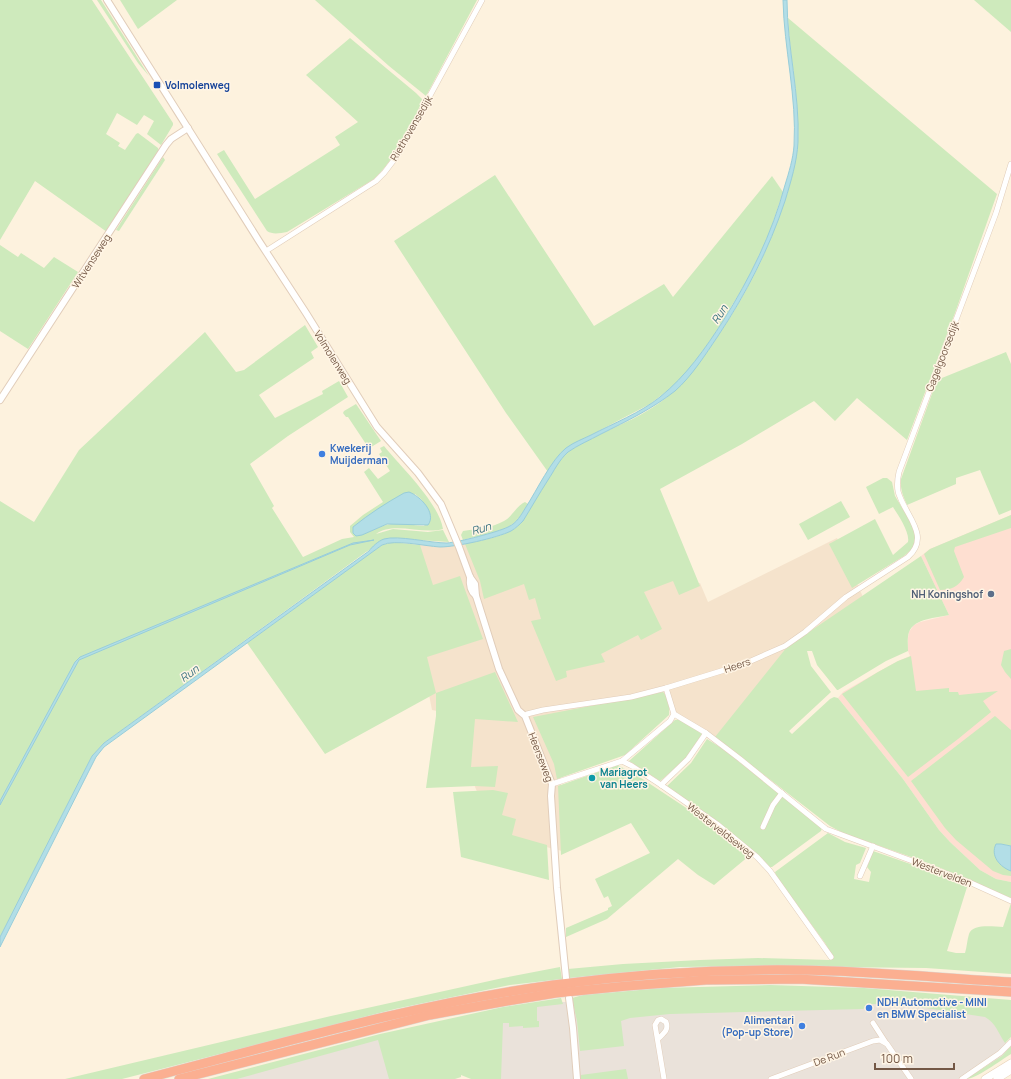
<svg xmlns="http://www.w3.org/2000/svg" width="1011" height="1079" font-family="Manrope,sans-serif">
	<rect width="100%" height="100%" fill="#fdf2de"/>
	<path fill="#f5e3cc" d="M837,538L863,597L715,737L669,708L561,774L562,851L495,834L467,768L471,718L432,710L421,654L432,586L418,542L449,544L467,541L527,575L642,591L677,575L683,588L700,583L708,602Z"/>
	<path fill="#fedfd1" d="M1011,515V882L996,879L980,870L950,842L939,830L903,779L838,698L843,692L878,672L898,661L910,656L908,651V638L909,632L914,625L920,622L949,615L921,556L930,549Z"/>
	<g fill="#eae2da">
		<path d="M558,1002H868L993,1012L1010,1052L965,1079H499L500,1010Z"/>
		<path d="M379,1038L391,1079H222Z"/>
	</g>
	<g fill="#ceeabc" fill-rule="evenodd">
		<path d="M0,0H92L173,123V125L161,145L147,134L154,121L144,115L137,125L117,113L106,134L120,143L118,146L125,150L136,134L138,133L158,148L159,152L107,232L35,181L0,240Z"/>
		<path d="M97,0H101L149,76L138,63Z"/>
		<path d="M120,0H177L138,29Z"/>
		<path d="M315,0H477L426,96L389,66Z"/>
		<path d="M974,0H1011V32Z"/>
		<path d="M788,18L997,194L955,313L907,440L857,398L835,421L814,401L742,444L660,489L700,586L679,595L673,581L644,592L662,629L641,640L638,635L601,654L605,662L566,671L567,677L556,681L531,621L541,619L535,598L529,600L524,584L484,599L480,581L465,544C481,540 500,538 514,529C521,525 526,516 530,508C540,492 554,464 568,452C576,446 586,442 595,437C619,425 645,415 666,398C688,380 704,357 720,333C748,291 770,247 785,199C791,181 796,162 798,143C800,102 790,59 788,18Z"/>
		<path d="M350,38L416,93L422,99V101C412,125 393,162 374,179L287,232C280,233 273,235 267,231L217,154L224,150L255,199L340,145L335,137L358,122L306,75Z"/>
		<path d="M163,157L165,160L119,231L116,230Z"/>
		<path d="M495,175L594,326L664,284L673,297L772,176L783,192L769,234L748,279L714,335L689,370L676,384L650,404L566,448L555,460L548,472L506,413L394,241Z"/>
		<path d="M0,245L18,257L21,253L44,268L54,257L78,272L28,349L0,331Z"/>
		<path d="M305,325L318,347L311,352L314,358L259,395L275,418L323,394L322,391L339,381L348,397L288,436L250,464L274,506L272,508L303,557L342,539L354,537L350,532V526L363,515L383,502L364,472L369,468L378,479L390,471L379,454L382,452L380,448L384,446C401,467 439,503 443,529C423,535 393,521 376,534L393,529L428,532L443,530L449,542L389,538L366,552L104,743L92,756L0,937V501L34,522L79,450L205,332L236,372L244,370ZM415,494L421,499L431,517L424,526C412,525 398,522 386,525C376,528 367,534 356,536Z"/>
		<path d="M1006,352L1011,364V510L999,515L980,470L956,478V484L907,505C903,496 900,489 901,479L937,380Z"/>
		<path d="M356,404L381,441L368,449L366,448L368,447L348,417H346L343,413L344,411Z"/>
		<path d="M883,478H887L892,482L895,496L910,521L917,539L912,549L904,556L852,588L829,544L875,519L893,555L908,542C910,532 898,515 893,507L879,514L866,487Z"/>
		<path d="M841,501L850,517L808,540L799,524Z"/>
		<path d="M525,502L528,504C524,510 521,516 517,520C504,534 480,535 463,540L461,535L463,531C476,529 492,528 504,521C512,517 516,506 525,502Z"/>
		<path d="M1011,515V528L955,547L954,551L964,577C958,587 951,590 940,590L924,554L930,549Z"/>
		<path d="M392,542L420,545L433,585L460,576L483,639L427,657L436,693L495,672L518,722L475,719L471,767L498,766L495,787L475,786L426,788L436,716V693L325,754L247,643L372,552L382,545Z"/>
		<path d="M921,556L949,615C936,618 915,618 909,632C907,638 908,645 908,651L886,661L838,690H837L817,665L812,651H807L811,666L831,692L789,731L792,734L830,699L834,697L838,698L903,779L939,830L950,842L980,870L996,879L1011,882V898L931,864L843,833L830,826L715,737L787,647Z"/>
		<path d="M1011,649V679L1005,672L1001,665L1004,651Z"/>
		<path d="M911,656L916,691L949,688V692H958L959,695L998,691L983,701L991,712L958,739L908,777L842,694L878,672L898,661Z"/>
		<path d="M663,692C668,697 670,708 669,715L625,755L557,779L554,764L533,717Z"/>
		<path d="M995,716L1011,730V846L1001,844L1007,869L1011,871V876L1003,875L993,871L956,840L945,828L911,781Z"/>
		<path d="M681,719L702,734L685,760L660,781L629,761L675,720Z"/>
		<path d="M707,739L723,749L822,828L821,831L772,867H768C738,834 702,811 666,787L691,763Z"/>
		<path d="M618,765L641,778L703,819L741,846L749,856L714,885L698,875L678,859L607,919L566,937V928L608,910V908L612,906L608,896L604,898L595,879L650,853L631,823L561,855L558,786Z"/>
		<path d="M493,790L508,793L502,815L516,819L512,835L547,845L549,880L461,857L453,792Z"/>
		<path d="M828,833L845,842L866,848L860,863L856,865L854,879L869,882L871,872L867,867L873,851L968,884L947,951L956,953H965C967,947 967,940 969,934C973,923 994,927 1003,927L1011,903V974L926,968L751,966L680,967L569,978L568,969L623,964L700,960L758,958L829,960L833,957L825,943L776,876L775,872Z"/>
		<path d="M560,967L562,979L510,985L395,1009L122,1079H65L331,1016L503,978Z"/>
		<path d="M770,985L864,988L1011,1000V1037L1005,1043C998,1033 996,1023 985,1017L906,1005L870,1004L863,1009L670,1014L630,1018L621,1021L624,1046L580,1051L577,1021L572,998L583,995L662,988Z"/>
		<path d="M561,998L563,1004L537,1007V1021H539V1027L523,1028V1026L509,1027V1023H503L501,1079H471L461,1075V1077L455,1079H389L378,1040L237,1079H208L380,1034L503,1007Z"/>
		<path d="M1011,1046V1054C1001,1060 976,1079 966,1079L1002,1056Z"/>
		<path d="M626,1069L628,1079H581V1075Z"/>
	</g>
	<g fill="#b2dee7" stroke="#98cdd9">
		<path d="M783,0H787C787,47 800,94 798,142C797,162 791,181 785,201C769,249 746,294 718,336C705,355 692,376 675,391C652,409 627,421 601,434C590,440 578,445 568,452C559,460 554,471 548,480C539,494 531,508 523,521C519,525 516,528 511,531C497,538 456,547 440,547C424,546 395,539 382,545L104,747L96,757L0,947V937L92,756L104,743L369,551C372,547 378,541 384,539C398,535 430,543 447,543C459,542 498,532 508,527C517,523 521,515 526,507C537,490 551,460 566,448C574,442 583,439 591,435C614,423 640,413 660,397C686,376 705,349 723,321C750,278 772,234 785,185C789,172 793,159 794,146C797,97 784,49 783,0Z"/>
		<path d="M409,492C420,496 437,513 428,525L387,524L362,535L356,536L353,533V527C369,514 386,503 404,493Z"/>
		<path d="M374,540L350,545L79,660L0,805V801L75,662L80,657L353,543Z"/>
		<path d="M996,844H1001L1011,846V871C1000,867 990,856 996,844Z"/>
	</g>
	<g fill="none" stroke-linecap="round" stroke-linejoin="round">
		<defs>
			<g id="minor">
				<path d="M266,251L376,181L384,173L397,156L482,0"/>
				<path d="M666,688L674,714L706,733L740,759L826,829L969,882L1011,901"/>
				<path d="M525,716L527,714L543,710L631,697L666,688L744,664L785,646L805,632L846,597L908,557C930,537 908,518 900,497C896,489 897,481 899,472L996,213L1011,164"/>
				<path d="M622,761L632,766L661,785L717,824L757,857L770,871L831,957"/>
				<path d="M552,784L622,761L670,721L674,714"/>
				<path d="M661,785L688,759L706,733"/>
				<path d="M763,827L773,805L782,793"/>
				<path d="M860,876L873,846"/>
				<path d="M873,1023L886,1043"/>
				<path d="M658,1039C664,1033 669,1030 666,1022L661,1019L658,1020L655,1025L664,1079"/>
				<path d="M771,1079L873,1041L880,1040L887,1044L911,1079"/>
				<path d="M962,1079L1000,1053L1011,1042"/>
			</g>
			<g id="tertiary">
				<path d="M107,0L259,241L306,313L377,427L418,473L441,504L459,547L470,577L475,584L476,596L499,669L518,710L525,716L552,784L551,796L557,888L566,978"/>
				<path d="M0,400L166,145L171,139L188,128"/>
				<path d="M470,577C469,585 470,591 476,596"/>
				<path d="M569,998L573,1028L577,1079"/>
			</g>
			<g id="secondary">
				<path d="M985,1079L1011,1063"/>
				<path d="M997,1079L1011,1070"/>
			</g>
			<g id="motorway">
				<path d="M144,1079C279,1044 414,1004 553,985C634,974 717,969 799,970C870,971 941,978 1011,982"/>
				<path d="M179,1079L430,1015L507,1001L556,993L627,986L706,980L799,979L1011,992"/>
			</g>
		</defs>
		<use href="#minor" stroke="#e1cdba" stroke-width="6"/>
		<use href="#tertiary" stroke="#e1cdba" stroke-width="8"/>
		<use href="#secondary" stroke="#e8d1b9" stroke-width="8"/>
		<use href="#motorway" stroke="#ddd7d2" stroke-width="10"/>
		<use href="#minor" stroke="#fff" stroke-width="5"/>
		<use href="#tertiary" stroke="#fff" stroke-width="6"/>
		<use href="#secondary" stroke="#fff" stroke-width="7"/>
		<use href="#motorway" stroke="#fbaf91" stroke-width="9"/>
	</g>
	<rect fill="#1a4fb4" stroke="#fff5e5" stroke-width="1.5" x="153" y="81" width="8" height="8" rx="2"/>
	<g fill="#3f7fe0" stroke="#fff5e5" stroke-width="1.5">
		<circle cx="322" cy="454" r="4"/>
		<circle cx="869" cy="1008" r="4"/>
		<circle cx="802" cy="1026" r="4"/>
	</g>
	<circle fill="#5c6f8a" stroke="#fff5e5" stroke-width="1.5" cx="991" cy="594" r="4"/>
	<circle fill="#0f9aa8" stroke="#fff5e5" stroke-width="1.5" cx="592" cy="778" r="4"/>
	<g text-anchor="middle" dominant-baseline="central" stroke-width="3" stroke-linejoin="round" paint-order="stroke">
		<g font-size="10" font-weight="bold" fill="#164399" stroke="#fff5e5" text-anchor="start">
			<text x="165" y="85">Volmolenweg</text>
		</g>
		<g font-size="10" fill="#735745" stroke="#fff5e5">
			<text transform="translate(411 128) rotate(-60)">Riethovensedijk</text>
			<text transform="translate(91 261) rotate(-57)">Witvenseweg</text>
			<text transform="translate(942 356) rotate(-69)">Gagelgoorsedijk</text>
			<text transform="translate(333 357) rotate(58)">Volmolenweg</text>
			<text transform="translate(737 665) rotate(-19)">Heers</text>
			<text transform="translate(541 757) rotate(69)">Heerseweg</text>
			<text transform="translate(721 830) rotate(38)">Westerveldseweg</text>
			<text transform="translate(942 872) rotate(21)">Westervelden</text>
			<text transform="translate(829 1057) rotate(-21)">De Run</text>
		</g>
		<g font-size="10" font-weight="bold" fill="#366cbe" stroke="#fff5e5" text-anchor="start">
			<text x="330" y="448">Kwekerij<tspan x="330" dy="12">Muijderman</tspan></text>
			<text x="877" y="1002">NDH Automotive - MINI<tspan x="877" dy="12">en BMW Specialist</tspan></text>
			<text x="794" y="1020" text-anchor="end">Alimentari<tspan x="794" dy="12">(Pop-up Store)</tspan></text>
		</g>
		<g font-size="10" font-weight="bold" fill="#4e5e75" stroke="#fff5e5" text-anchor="end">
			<text x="983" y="594">NH Koningshof</text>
		</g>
		<g font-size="10" font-weight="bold" fill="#0d838f" stroke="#fff5e5" text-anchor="start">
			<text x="600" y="772">Mariagrot<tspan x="600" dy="12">van Heers</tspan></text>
		</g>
		<g font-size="11" font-style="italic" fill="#3b7481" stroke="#fff5e5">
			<text transform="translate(719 314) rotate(-58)">Run</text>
			<text transform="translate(481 528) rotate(-16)">Run</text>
			<text transform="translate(189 673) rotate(-36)">Run</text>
		</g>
	</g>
	<path d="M875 1063v6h79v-6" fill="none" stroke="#735745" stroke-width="2"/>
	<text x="881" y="1063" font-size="12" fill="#735745" stroke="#fff5e5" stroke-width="3" paint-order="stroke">100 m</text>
</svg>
